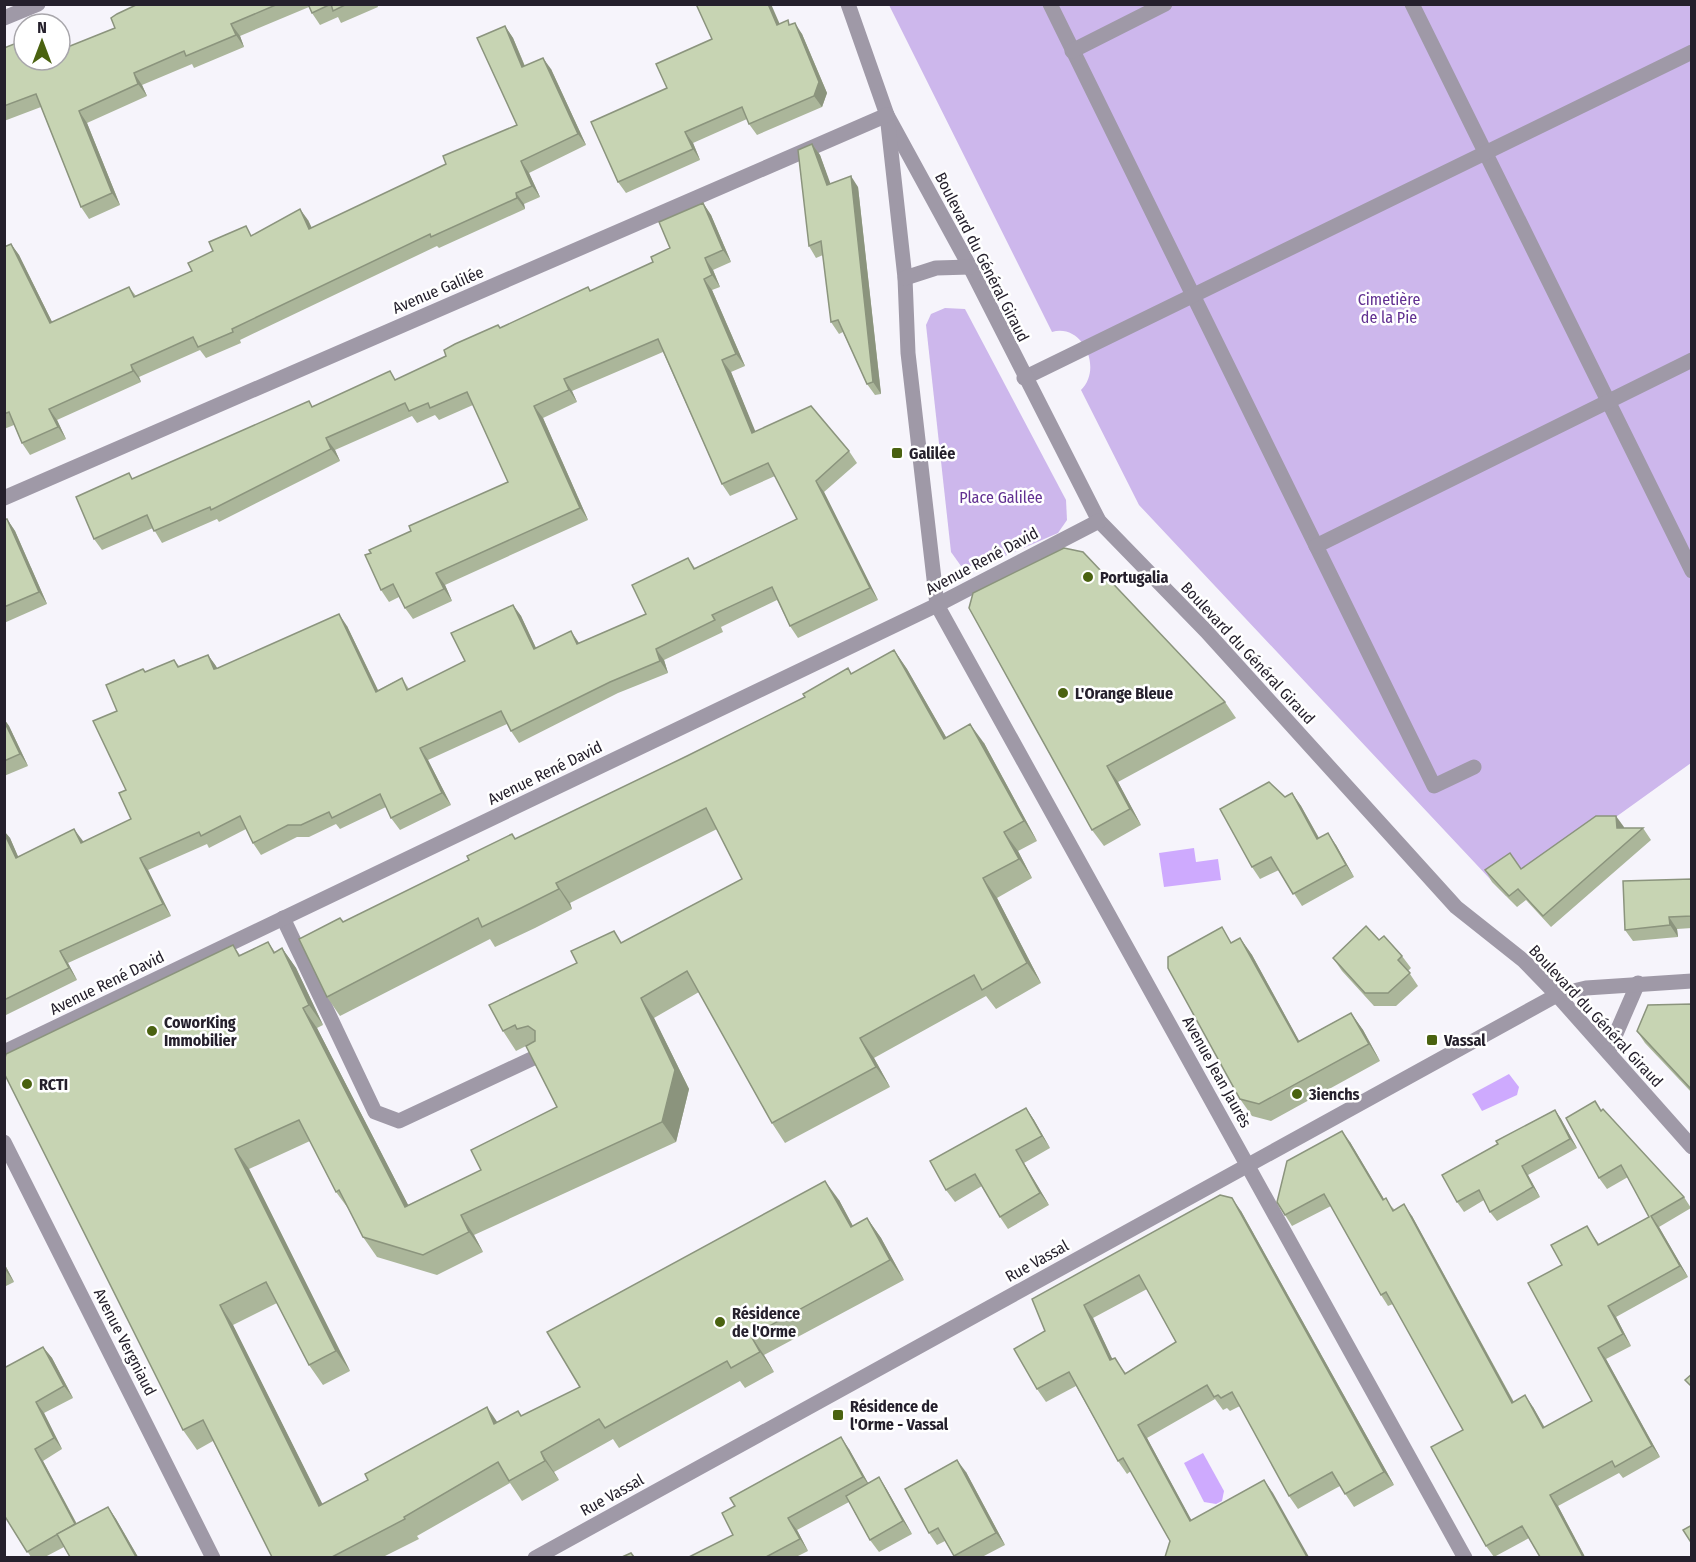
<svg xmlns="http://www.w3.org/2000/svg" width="1696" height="1562" font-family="'Fira Sans Condensed',sans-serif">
	<rect width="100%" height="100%" fill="#f6f4fb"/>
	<g fill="#cdb7ec">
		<path d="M889,5H1691V763L1506,896L1139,505L1081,390C1103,369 1083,323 1052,332Z"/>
		<path d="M945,308L965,309L1066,500L1067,520L1058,533L982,566H961L951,552L926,325L931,314Z"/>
	</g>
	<g fill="#ceaafe">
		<path d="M1194,848L1196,862L1218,859L1221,880L1164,887L1159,853Z"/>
		<path d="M1509,1074L1519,1087L1517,1095L1482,1111L1472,1094Z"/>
		<path d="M1203,1453L1224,1491L1222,1501L1216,1504L1204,1502L1184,1463Z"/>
	</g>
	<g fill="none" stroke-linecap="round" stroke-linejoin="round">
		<g stroke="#9f99a7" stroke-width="15">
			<path d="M1050,4L1434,786L1474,767"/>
			<path d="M1412,4L1692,571"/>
			<path d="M1072,51L1165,4"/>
			<path d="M1024,378L1692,52"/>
			<path d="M1316,546L1692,360"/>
			<path d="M283,918L375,1112L399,1121L540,1055"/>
		</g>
		<g stroke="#9f99a7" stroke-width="15">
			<path d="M848,4L887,115L970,267L1099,521L1206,631L1456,907L1524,961L1557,995L1692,1147"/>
			<path d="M4,18L38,4"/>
			<path d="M887,115L905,278L908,353L937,605L1465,1558"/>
			<path d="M905,278L936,268L970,267"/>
			<path d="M4,498L887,115"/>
			<path d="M4,1052L937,605L1099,521"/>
			<path d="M1608,1052L1638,983"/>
			<path d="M4,1142L213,1558"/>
			<path d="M535,1558L1557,995L1586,988L1692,981"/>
		</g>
	</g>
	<g fill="#abb69a" fill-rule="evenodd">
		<path d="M138,4H377L378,7L341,23L338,17L320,25L312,13L309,7L240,36L244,47L194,68L192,64L142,85L147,96L87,123L120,205L89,219L81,207L41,107L4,121V48L24,60H60L115,28Z"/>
		<path d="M779,24H790L802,34L827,93L822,107L757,135L749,124L747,119L693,143L700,160L626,193L618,182L667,88Z"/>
		<path d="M505,26L513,38L525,66L551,69L586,145L529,173L540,197L524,204L525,209L439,248L437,246L240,340L241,343L206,358L200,350L139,377L141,382L57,420L66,439L30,455L22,443L14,425L4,429V247L11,244L19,255L52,322L129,287L136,296L192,271L252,235L308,220L312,228L446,164L517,125Z"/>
		<path d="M812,144L820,155L830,184L858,187L881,394L875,395L867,384L843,332L839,334L831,322L823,255L816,258L809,246Z"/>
		<path d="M703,203L711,215L731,262L713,270L720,287L712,290L745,366L731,372L755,432L849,451L857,463L824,492L878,600L798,638L790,626L777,600L721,627L723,632L664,660L668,673L618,693L519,743L511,731L507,724L428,760L451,805L400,830L391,818L386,807L340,829L336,824L309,837H297L261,855L253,843L246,829L209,848L207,844L148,870L171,916L68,963L77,980L4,1016V831L10,838L18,857L83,842L131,819L126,790L117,711L146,672L174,660L179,666L208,655L217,668L347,626L378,690L402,678L409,689L465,661L513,605L521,616L536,648L580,643L646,614L688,558L695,568L797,519L775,476L730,496L722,484L663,352L572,391L577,402L543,418L588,520L445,585L452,601L413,619L405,608L399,597L389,602L381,590L371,553L411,531L508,482L473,405L439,420L435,415L417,423L412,416L335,450L340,461L219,522L217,519L162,543L153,528L102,550L94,539L133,479L313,406L397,380L446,356L501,328L588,287L591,291L653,262L670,248Z"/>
		<path d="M7,519L15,531L47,604L4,623V520Z"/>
		<path d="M969,608L1225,702L1236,718L1118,782L1141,825L1104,846L1092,830Z"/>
		<path d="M894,650L907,669L946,737L984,743L1037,841L1018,851L1032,878L997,898L1041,983L996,1009L986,996L874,1058L890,1087L785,1143L772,1123L699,992L654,1018L689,1089L676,1142L474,1235L483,1252L437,1275L377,1257L363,1237L350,1211L336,1192L310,1141L249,1169L350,1371L323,1385L309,1365L277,1303L233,1325L322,1504L497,1422L522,1416L580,1387L839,1200L853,1226L867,1218L881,1238L904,1280L764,1355L774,1372L745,1388L740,1381L619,1448L613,1439L554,1472L559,1480L522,1501L510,1483L417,1536L419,1539L383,1557H272L213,1441L197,1450L183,1430L233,945L240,955L268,942L275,952L282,948L296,968L323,1025L317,1028L408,1205L481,1170L557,1107L528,1045L516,1051L503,1031L623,942L742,879L717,829L570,903L572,909L535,928L495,947L490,939L340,1016L327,997L343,922L687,756L805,697L848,668L852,674Z"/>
		<path d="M4,719L9,726L28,766L4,776Z"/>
		<path d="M1292,793L1301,806L1319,838L1336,845L1354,877L1302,906L1279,870L1260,879L1252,867L1285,797Z"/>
		<path d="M1624,827V828H1643L1651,840L1551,927L1526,900L1517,907L1492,882L1485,870L1521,869Z"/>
		<path d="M1692,879V928L1677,929L1678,937L1633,941L1625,930Z"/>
		<path d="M1240,938L1252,955L1299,1041L1351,1013L1363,1030L1380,1061L1271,1121L1252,1116L1240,1099L1232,942Z"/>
		<path d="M1379,940L1402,956L1411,968L1408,971L1418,986L1396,1006H1374L1342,971L1333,958Z"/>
		<path d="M1692,1004V1093L1645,1043L1637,1031Z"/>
		<path d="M1026,1108L1034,1120L1050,1148L1024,1163L1049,1205L1008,1229L1000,1217L982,1186L955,1202L946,1190Z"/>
		<path d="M1555,1110L1561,1119L1577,1148L1528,1175L1540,1197L1497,1221L1490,1212L1484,1200L1464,1212L1457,1202L1498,1144Z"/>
		<path d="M1602,1111L1684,1197L1691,1208L1659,1227L1688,1277L1616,1317L1631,1346L1606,1359L1660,1457L1623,1478L1619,1473L1558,1506L1585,1557H1540L1529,1538L1494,1557L1486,1546L1463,1430L1393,1304L1388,1306L1381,1295L1331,1206L1292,1226L1285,1215L1350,1142L1384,1199L1395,1210L1412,1216L1514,1402L1533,1407L1545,1428L1592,1401L1562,1265L1594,1237L1599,1244L1649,1217L1628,1177L1607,1189L1599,1178Z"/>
		<path d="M1241,1211L1394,1485L1354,1507L1340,1486L1298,1509L1289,1496L1240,1406L1230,1411L1227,1408L1223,1410L1215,1399L1147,1438L1191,1520L1273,1493L1170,1541L1131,1471L1127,1474L1118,1461L1076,1386L1046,1402L1037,1389L1045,1331L1032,1299ZM1147,1289L1176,1342L1126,1373L1112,1359L1093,1318Z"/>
		<path d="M4,1263L14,1282L4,1287Z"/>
		<path d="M43,1347L52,1358L73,1398L44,1413L62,1449L43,1461L77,1524L108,1507L116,1519L138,1557H70L64,1547L45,1557H31L4,1515Z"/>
		<path d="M849,1449L868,1483L879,1477L887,1490L912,1534L879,1552L870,1540L849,1502L797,1530L808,1551L796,1557H689L733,1535Z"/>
		<path d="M966,1472L1005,1545L982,1557H955L945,1541L937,1545L929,1533Z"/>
	</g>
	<g fill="#8b947d">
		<path d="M768,4H771L785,36L777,25Z"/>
		<path d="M795,23L802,34L827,93L822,107L814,96Z"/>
		<path d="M231,24L240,36L244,47L236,35Z"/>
		<path d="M505,26L513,38L530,79L522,67Z"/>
		<path d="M543,58L551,69L586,145L578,134Z"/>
		<path d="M134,73L142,85L147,96L138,84Z"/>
		<path d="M79,111L87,123L120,205L112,193Z"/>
		<path d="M685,132L693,143L700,160L693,149Z"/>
		<path d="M812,144L820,155L835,196L827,185Z"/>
		<path d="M521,161L529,173L540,197L532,186Z"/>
		<path d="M851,176L858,187L881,394L873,382Z"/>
		<path d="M516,193L524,204L525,209L517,198Z"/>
		<path d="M703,203L711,215L731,262L723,250Z"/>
		<path d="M300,209L308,220L317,240L309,229Z"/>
		<path d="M11,244L19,255L58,334L50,323Z"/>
		<path d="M705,258L713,270L720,287L712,275Z"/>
		<path d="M704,279L712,290L745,366L736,354Z"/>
		<path d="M722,360L731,372L761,445L752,433Z"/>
		<path d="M131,365L139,377L141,382L133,371Z"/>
		<path d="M564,379L572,391L577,402L569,390Z"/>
		<path d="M534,406L543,418L588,520L580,508Z"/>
		<path d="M49,409L57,420L66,439L58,427Z"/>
		<path d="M326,438L335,450L340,461L331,449Z"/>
		<path d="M816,481L824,492L878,600L870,588Z"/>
		<path d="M7,519L15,531L47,604L39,592Z"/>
		<path d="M436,573L445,585L452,601L444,589Z"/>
		<path d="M513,605L521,616L542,661L534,649Z"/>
		<path d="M339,614L347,626L384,703L376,692Z"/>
		<path d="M571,631L579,643L586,656L577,644Z"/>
		<path d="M656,649L664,660L668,673L660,661Z"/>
		<path d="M894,650L907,669L958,758L944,739Z"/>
		<path d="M208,655L216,666L222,680L214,669Z"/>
		<path d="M4,719L9,726L28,766L20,754L4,721Z"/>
		<path d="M970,724L984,743L1037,841L1024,821Z"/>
		<path d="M420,748L428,760L451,805L442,793Z"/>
		<path d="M1107,766L1118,782L1141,825L1130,809Z"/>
		<path d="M1292,793L1301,806L1326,851L1317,839Z"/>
		<path d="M1616,816L1624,827L1625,840L1617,828Z"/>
		<path d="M74,829L83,841L89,854L81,843Z"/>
		<path d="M4,831L10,838L24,870L16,858L4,833Z"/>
		<path d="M1004,832L1018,851L1032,878L1019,859Z"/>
		<path d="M1328,833L1336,845L1354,877L1346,865Z"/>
		<path d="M140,858L148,870L171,916L163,904Z"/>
		<path d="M983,878L997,898L1041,983L1027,963Z"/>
		<path d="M556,883L570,903L572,909L559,889Z"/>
		<path d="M1669,917L1677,929L1678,937L1670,925Z"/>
		<path d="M1240,938L1252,955L1309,1059L1298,1042Z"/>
		<path d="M282,948L296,968L323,1025L309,1005Z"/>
		<path d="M60,951L68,963L77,980L69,968Z"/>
		<path d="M641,998L654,1018L689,1089L676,1142L662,1122Z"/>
		<path d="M303,1008L317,1028L419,1226L405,1207Z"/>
		<path d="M1351,1013L1363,1030L1380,1061L1369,1044Z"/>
		<path d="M860,1038L874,1058L890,1087L876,1067Z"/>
		<path d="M1026,1108L1034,1120L1050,1148L1042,1136Z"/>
		<path d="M1555,1110L1561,1119L1577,1148L1570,1139Z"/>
		<path d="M1342,1131L1350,1142L1391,1211L1383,1200Z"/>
		<path d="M235,1149L249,1169L350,1371L336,1351Z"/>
		<path d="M1016,1150L1024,1163L1049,1205L1040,1193Z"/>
		<path d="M1522,1166L1528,1175L1540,1197L1533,1187Z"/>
		<path d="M825,1181L839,1200L864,1247L851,1227Z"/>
		<path d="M1232,1198L1241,1211L1394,1485L1384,1472Z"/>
		<path d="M1404,1204L1412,1216L1520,1414L1512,1403Z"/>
		<path d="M461,1215L474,1235L483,1252L469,1232Z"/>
		<path d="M1651,1216L1659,1227L1688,1277L1680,1266Z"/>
		<path d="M867,1218L881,1238L904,1280L890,1260Z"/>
		<path d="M4,1263L14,1282L4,1268Z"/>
		<path d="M220,1305L233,1325L333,1525L319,1506Z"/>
		<path d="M1084,1305L1093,1318L1119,1373L1110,1360Z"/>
		<path d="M1608,1306L1616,1317L1631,1346L1623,1334Z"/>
		<path d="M751,1336L764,1355L774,1372L760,1352Z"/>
		<path d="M43,1347L52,1358L73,1398L64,1386Z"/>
		<path d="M1598,1348L1606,1359L1660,1457L1652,1446Z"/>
		<path d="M1525,1395L1533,1407L1551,1439L1543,1428Z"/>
		<path d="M36,1402L44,1413L62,1449L54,1438Z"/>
		<path d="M487,1407L500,1426L494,1424Z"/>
		<path d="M1138,1425L1147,1438L1199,1534L1190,1521Z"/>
		<path d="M841,1437L849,1449L872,1490L863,1477Z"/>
		<path d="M35,1449L43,1461L83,1536L75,1524Z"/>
		<path d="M541,1452L554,1472L559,1480L545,1461Z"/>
		<path d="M957,1460L966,1472L1005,1545L996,1533Z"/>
		<path d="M879,1477L887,1490L912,1534L903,1521Z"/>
		<path d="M1264,1480L1273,1493L1309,1557H1307Z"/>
		<path d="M1550,1495L1558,1506L1585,1557H1583Z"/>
		<path d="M108,1507L116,1519L138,1557H136Z"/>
		<path d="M788,1518L797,1530L808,1551L800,1539Z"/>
	</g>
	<g fill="#c7d4b3" stroke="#8b947d" stroke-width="1.5" fill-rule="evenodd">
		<path d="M138,4H278L231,24L236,35L186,56L184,51L134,73L138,84L79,111L112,193L81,207L36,94L4,106V48L24,40V60H60V50L115,28L111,18L117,14Z"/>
		<path d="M308,4H331L312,13Z"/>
		<path d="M331,4H347L333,11Z"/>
		<path d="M696,4H768L777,25L788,20L789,25L795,23L819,82L814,96L749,124L742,107L685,132L693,149L618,182L591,122L667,88L656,64L712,39Z"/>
		<path d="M505,26L522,67L543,58L578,134L521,161L532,186L516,193L517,198L431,237L430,234L232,329L233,332L198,347L193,337L131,365L133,371L49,409L58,427L22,443L9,412L4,414V247L11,244L50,323L129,287L134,297L192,271L188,263L213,251L209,242L246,226L251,236L300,209L309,229L446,164L443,156L517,125L477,38Z"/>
		<path d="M812,144L827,185L851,176L873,382L867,384L838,320L831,322L821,241L809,246L798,150Z"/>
		<path d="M703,203L723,250L705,258L712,275L704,279L736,354L722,360L752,433L811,406L849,451L816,481L870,588L790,626L772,587L712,615L715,620L656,649L660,661L610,682L511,731L501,711L420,748L442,793L391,818L380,794L332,818L329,812L301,825H288L253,843L240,816L201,836L199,832L140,858L163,904L60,951L69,968L4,1000V833L16,858L74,829L81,843L131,819L119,793L126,790L93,721L117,711L106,685L143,669L145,672L174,660L178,667L208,655L214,669L218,668L339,614L376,692L402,678L407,690L465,661L451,633L513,605L534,649L571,631L577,644L646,614L632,585L688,558L694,569L797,519L768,463L722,484L658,339L564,379L569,390L534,406L580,508L436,573L444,589L405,608L393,584L381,590L365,555L371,553L369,550L411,531L409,526L508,482L467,392L430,408L428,403L409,411L405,403L326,438L331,449L211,510L210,507L154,531L147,515L94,539L76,497L129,473L132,479L309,401L312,407L390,371L395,380L446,356L444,350L455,344L498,325L500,328L588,287L590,291L653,262L651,257L670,248L659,222Z"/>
		<path d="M7,519L39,592L4,607V520Z"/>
		<path d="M1064,548L1083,552L1225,702L1107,766L1130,809L1092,830L969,608L973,593Z"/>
		<path d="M894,650L944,739L970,724L1024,821L1004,832L1019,859L983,878L1027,963L982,990L974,975L860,1038L876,1067L772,1123L687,971L641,998L675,1070L662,1122L461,1215L469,1232L423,1255L363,1237L339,1190L336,1192L299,1120L235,1149L336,1351L309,1365L266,1282L220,1305L319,1506L368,1480L365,1474L487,1407L494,1424L518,1411L521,1416L580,1387L547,1332L825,1181L851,1227L867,1218L890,1260L751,1336L760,1352L731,1368L727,1361L605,1428L599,1419L541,1452L545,1461L509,1481L498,1462L404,1517L405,1519L332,1557H272L203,1420L183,1430L4,1073V1062L6,1054L233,945L239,956L268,942L274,953L282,948L309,1005L303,1008L405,1207L481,1170L471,1150L557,1107L526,1046L535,1041V1031L528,1026L517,1029L515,1025L503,1031L489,1005L577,963L571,951L614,931L621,943L742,879L706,808L556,883L559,889L521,908L482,927L478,918L327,997L299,939L340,918L343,922L469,860L467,856L512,834L515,839L687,756L805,697L803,694L848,668L851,674Z"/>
		<path d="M4,721L20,754L4,761Z"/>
		<path d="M1269,782L1285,797L1292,793L1317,839L1328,833L1346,865L1293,894L1271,857L1252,867L1220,809Z"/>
		<path d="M1596,816H1616L1617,828H1643L1543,916L1518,889L1509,896L1485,870L1510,853L1521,869Z"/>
		<path d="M1692,879V916L1669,917L1670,925L1625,930L1623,881Z"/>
		<path d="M1366,926L1379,940L1384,936L1402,956L1398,960L1410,973L1388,993H1365L1333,958Z"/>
		<path d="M1222,927L1231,943L1240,938L1298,1042L1351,1013L1369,1044L1259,1104L1240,1099L1168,968V957Z"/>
		<path d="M1692,1004V1090L1637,1031L1648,1005Z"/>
		<path d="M1595,1101L1601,1111L1603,1109L1684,1197L1651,1216L1680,1266L1608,1306L1623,1334L1598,1348L1652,1446L1615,1467L1612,1461L1550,1495L1583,1557H1540L1522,1526L1486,1546L1431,1447L1463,1430L1386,1292L1381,1295L1324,1194L1285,1215L1277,1202L1287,1161L1342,1131L1383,1200L1386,1198L1393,1211L1404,1204L1512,1403L1525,1395L1543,1428L1592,1401L1528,1283L1562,1265L1551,1245L1587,1226L1598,1245L1649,1217L1621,1165L1599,1178L1566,1118Z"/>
		<path d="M1026,1108L1042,1136L1016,1150L1040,1193L1000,1217L975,1174L946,1190L930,1161Z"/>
		<path d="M1555,1110L1570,1139L1522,1166L1533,1187L1490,1212L1479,1190L1457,1202L1442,1175L1498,1144L1496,1141Z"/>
		<path d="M1220,1195L1232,1198L1384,1472L1345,1494L1332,1472L1289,1496L1232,1392L1221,1398L1218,1395L1214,1397L1207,1385L1138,1425L1190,1521L1264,1480L1307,1557H1165L1170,1541L1123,1458L1118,1461L1069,1372L1037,1389L1014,1349L1045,1331L1032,1299ZM1139,1275L1176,1342L1125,1374L1115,1358L1110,1360L1084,1305Z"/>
		<path d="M43,1347L64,1386L36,1402L54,1438L35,1449L75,1524L27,1552L4,1515V1368Z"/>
		<path d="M1692,1374V1387L1685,1380Z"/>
		<path d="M841,1437L863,1477L788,1518L800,1539L766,1557H689L733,1535L722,1513L735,1506L730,1498Z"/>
		<path d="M957,1460L996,1533L954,1556L938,1528L929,1533L905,1489Z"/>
		<path d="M879,1477L903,1521L870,1540L846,1496Z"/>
		<path d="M108,1507L136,1557H70L57,1534Z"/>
		<path d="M1692,1525V1544L1683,1530Z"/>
		<path d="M631,1553L634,1557H622Z"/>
	</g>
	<g fill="#4a6210" stroke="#fff" stroke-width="2">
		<rect x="891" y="447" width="12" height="12" rx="3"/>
		<circle cx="1088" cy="577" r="6"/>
		<circle cx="1063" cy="693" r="6"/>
		<circle cx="152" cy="1031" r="6"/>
		<rect x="1426" y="1034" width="12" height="12" rx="3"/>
		<circle cx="27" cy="1084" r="6"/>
		<circle cx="1297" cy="1094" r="6"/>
		<circle cx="720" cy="1322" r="6"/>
		<rect x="832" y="1409" width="12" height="12" rx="3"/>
	</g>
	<g text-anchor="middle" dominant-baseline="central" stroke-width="5" stroke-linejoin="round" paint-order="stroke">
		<g font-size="16" fill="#25202c" stroke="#fff">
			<text transform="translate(982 257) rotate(63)">Boulevard du Général Giraud</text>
			<text transform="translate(438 290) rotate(-23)">Avenue Galilée</text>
			<text transform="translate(982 561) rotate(-28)">Avenue René David</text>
			<text transform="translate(1248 653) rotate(47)">Boulevard du Général Giraud</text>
			<text transform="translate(545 773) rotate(-26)">Avenue René David</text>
			<text transform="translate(107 983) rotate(-26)">Avenue René David</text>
			<text transform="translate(1596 1016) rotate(47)">Boulevard du Général Giraud</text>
			<text transform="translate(1217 1072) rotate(61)">Avenue Jean Jaurès</text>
			<text transform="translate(1037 1261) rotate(-29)">Rue Vassal</text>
			<text transform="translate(125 1342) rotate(63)">Avenue Vergniaud</text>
			<text transform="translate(612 1495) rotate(-29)">Rue Vassal</text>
		</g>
		<g font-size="16" fill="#613091" stroke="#fff">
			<text x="1389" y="299">Cimetière<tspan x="1389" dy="18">de la Pie</tspan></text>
			<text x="1001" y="497">Place Galilée</text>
		</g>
		<g font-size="16" font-weight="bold" fill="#25202c" stroke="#fff" text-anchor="start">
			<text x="909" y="453">Galilée</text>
			<text x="1100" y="577">Portugalia</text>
			<text x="1075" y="693">L'Orange Bleue</text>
			<text x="164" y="1022">CoworKing<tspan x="164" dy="18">Immobilier</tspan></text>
			<text x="1444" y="1040">Vassal</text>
			<text x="39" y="1084">RCTI</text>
			<text x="1309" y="1094">3ienchs</text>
			<text x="732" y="1313">Résidence<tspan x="732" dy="18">de l'Orme</tspan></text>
			<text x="850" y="1406">Résidence de<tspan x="850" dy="18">l'Orme - Vassal</tspan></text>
		</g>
	</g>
	<rect width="1696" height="1562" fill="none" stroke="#25202c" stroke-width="12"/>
	<g transform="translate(42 42)"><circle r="28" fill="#ffffff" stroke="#a8a6ab" stroke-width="1.5"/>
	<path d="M0-4.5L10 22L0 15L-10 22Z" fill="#4a6210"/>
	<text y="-9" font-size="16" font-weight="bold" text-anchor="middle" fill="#25202c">N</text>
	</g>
</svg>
